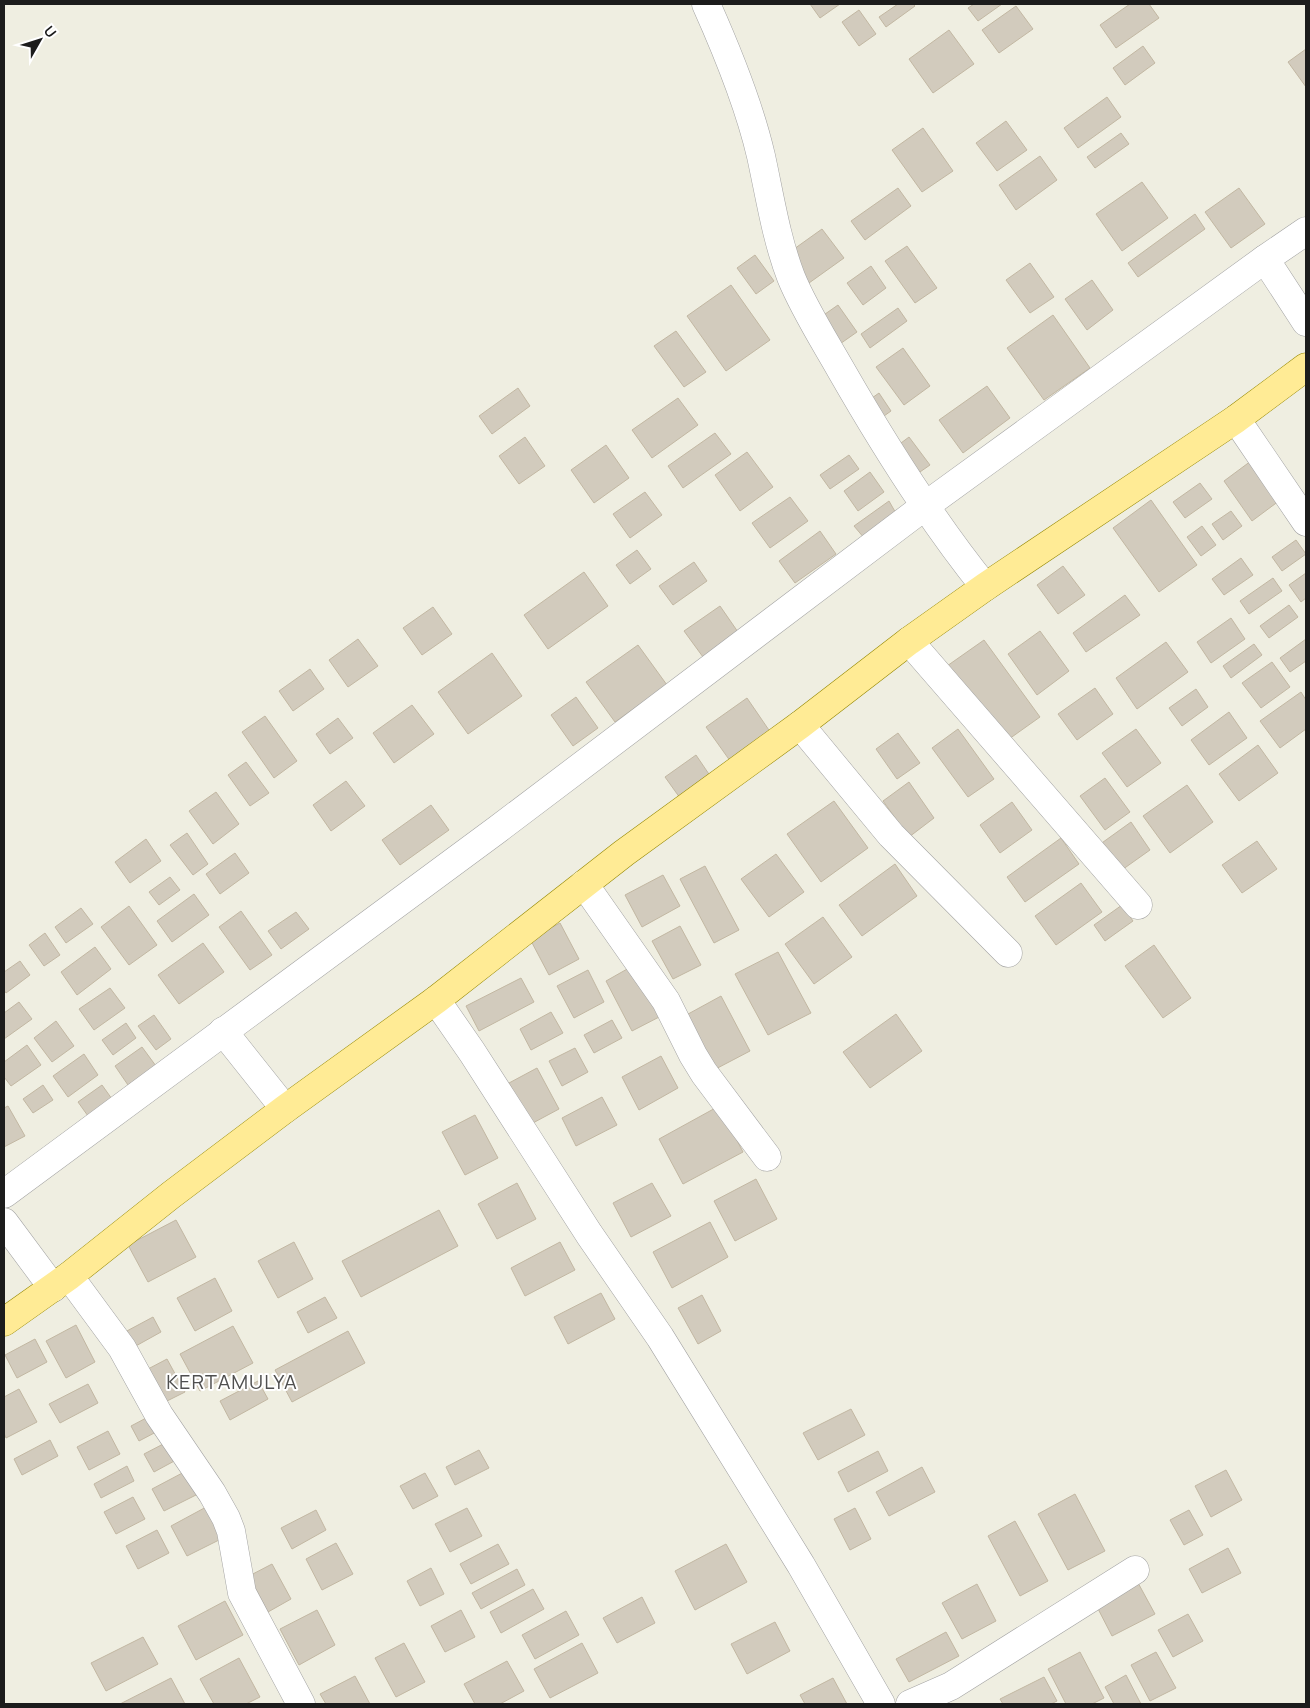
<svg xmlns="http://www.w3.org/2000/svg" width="1310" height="1708" font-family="Manrope,sans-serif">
	<rect width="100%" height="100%" fill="#efeee1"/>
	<g fill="#d2cbbd" stroke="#c2b7a2">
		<path d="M810,4H840L820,18Z"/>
		<path d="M898,4H913L915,6L886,27L879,17Z"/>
		<path d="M974,4H1002L978,21L968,8Z"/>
		<path d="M1130,4H1149L1159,18L1116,48L1100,25Z"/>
		<path d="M1016,6L1033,29L999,53L982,30Z"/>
		<path d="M859,10L876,34L859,46L842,22Z"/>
		<path d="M949,30L974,64L933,93L909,59Z"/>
		<path d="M1143,46L1155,63L1125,85L1113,68Z"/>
		<path d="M1306,49V87L1288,62Z"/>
		<path d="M1107,97L1121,117L1078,148L1064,128Z"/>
		<path d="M1006,121L1027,150L997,171L976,143Z"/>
		<path d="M923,128L953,171L922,192L892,150Z"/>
		<path d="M1121,133L1129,144L1095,168L1087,157Z"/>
		<path d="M1040,156L1057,180L1016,210L999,185Z"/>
		<path d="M1142,182L1168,218L1122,251L1096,214Z"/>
		<path d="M898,188L911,206L865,240L851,221Z"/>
		<path d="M1239,188L1265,224L1231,248L1205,212Z"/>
		<path d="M1195,214L1205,229L1138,277L1128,263Z"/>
		<path d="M822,229L844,258L809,283L787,254Z"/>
		<path d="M907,246L937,288L915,303L885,261Z"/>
		<path d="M755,255L774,281L756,294L737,268Z"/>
		<path d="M1030,263L1054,297L1030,313L1006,280Z"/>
		<path d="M871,266L886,288L863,305L847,283Z"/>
		<path d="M1092,280L1113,310L1087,330L1065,299Z"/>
		<path d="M731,285L770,340L726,371L687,316Z"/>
		<path d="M838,305L857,332L837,346L818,319Z"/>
		<path d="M898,308L907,321L870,348L861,334Z"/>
		<path d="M1053,315L1090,368L1044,400L1007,348Z"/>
		<path d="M676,331L706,372L684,387L654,346Z"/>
		<path d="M903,348L930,386L904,405L876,367Z"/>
		<path d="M987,386L1010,418L963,453L939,420Z"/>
		<path d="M518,388L530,406L492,434L479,416Z"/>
		<path d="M879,393L891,411L877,421L865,403Z"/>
		<path d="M678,398L698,425L652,458L632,430Z"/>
		<path d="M715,433L731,454L683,488L668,466Z"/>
		<path d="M525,437L545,466L519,484L499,456Z"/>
		<path d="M909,437L930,465L917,474L897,446Z"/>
		<path d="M606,445L629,478L594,503L571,470Z"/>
		<path d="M747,452L773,487L740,511L715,475Z"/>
		<path d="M849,455L859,469L830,489L820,475Z"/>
		<path d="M1255,458L1283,498L1252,521L1224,481Z"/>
		<path d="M870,472L884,492L858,511L844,491Z"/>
		<path d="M1200,483L1212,499L1185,518L1173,502Z"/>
		<path d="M645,492L662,515L630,538L613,514Z"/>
		<path d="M790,497L808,521L770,548L752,523Z"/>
		<path d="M1151,500L1197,565L1159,592L1113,528Z"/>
		<path d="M889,501L897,515L865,539L854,526Z"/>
		<path d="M1231,511L1242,526L1223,540L1212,524Z"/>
		<path d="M1202,526L1216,545L1201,556L1187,537Z"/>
		<path d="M820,531L836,554L795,583L779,561Z"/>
		<path d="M1296,540L1306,554L1282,571L1272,557Z"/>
		<path d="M637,550L651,569L630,584L616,565Z"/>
		<path d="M1241,558L1253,575L1224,595L1212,579Z"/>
		<path d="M694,562L707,581L673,605L659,586Z"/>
		<path d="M1063,566L1085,595L1058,614L1037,585Z"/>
		<path d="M584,572L608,606L548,649L524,615Z"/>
		<path d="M1306,573V598L1301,602L1289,585Z"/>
		<path d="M1273,578L1282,591L1249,614L1240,601Z"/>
		<path d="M1125,595L1140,615L1086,652L1073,633Z"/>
		<path d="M1289,605L1298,617L1269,638L1260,626Z"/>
		<path d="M720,606L738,632L703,657L684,631Z"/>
		<path d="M433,607L452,634L422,655L403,628Z"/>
		<path d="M1231,618L1245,639L1211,663L1197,642Z"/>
		<path d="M1040,631L1069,671L1037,695L1008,654Z"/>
		<path d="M358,639L378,666L348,687L329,660Z"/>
		<path d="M1306,639V661L1290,672L1280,658Z"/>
		<path d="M984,640L1040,717L1002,744L947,666Z"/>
		<path d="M1166,642L1188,672L1137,709L1116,678Z"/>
		<path d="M1254,644L1262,655L1231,678L1223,666Z"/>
		<path d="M638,645L667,685L615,722L586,682Z"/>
		<path d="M492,653L522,696L468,734L438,692Z"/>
		<path d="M1272,662L1290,687L1261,708L1242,683Z"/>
		<path d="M310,669L324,689L293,711L279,691Z"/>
		<path d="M1095,688L1113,714L1077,740L1058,714Z"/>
		<path d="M1196,689L1208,707L1182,726L1169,708Z"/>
		<path d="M1301,692L1306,700V729L1280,748L1260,721Z"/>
		<path d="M576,697L598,728L573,746L551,715Z"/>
		<path d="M747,698L773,736L733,765L706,727Z"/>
		<path d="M412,705L434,734L394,763L373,733Z"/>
		<path d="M1229,712L1247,738L1209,765L1191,740Z"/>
		<path d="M265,716L297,761L274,778L242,732Z"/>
		<path d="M338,718L353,738L330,754L316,734Z"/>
		<path d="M958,729L994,779L968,797L932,748Z"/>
		<path d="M1136,729L1161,763L1127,787L1102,753Z"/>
		<path d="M898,733L920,763L897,779L876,749Z"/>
		<path d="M1258,745L1278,773L1239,801L1219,774Z"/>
		<path d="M696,755L715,783L685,805L665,777Z"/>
		<path d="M246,762L269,793L250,806L228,775Z"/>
		<path d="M1105,778L1130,812L1105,830L1080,796Z"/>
		<path d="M346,781L365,806L331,831L313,805Z"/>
		<path d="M909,782L934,818L909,837L883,801Z"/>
		<path d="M1187,785L1213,822L1170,853L1143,816Z"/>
		<path d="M216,792L239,824L213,844L189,811Z"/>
		<path d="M834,801L868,848L821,882L787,834Z"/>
		<path d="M1012,802L1032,830L1000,853L980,825Z"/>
		<path d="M431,805L449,830L400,865L382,840Z"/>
		<path d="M1131,822L1150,850L1119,872L1099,845Z"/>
		<path d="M187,833L208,864L193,875L170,845Z"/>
		<path d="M1061,838L1079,864L1025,902L1007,877Z"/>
		<path d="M146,839L161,861L130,883L115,862Z"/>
		<path d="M1257,841L1277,869L1242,893L1222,865Z"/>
		<path d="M235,853L249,873L220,894L206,874Z"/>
		<path d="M776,854L804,892L769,917L741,879Z"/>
		<path d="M895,864L917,896L862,936L839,905Z"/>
		<path d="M705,866L739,930L714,943L680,879Z"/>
		<path d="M663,875L680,906L642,927L625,895Z"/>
		<path d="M170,877L180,890L159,905L149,892Z"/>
		<path d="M1081,883L1102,912L1056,945L1035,916Z"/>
		<path d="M194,894L209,915L172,942L157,921Z"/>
		<path d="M1122,905L1133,921L1105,941L1094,925Z"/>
		<path d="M129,906L157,945L129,965L101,927Z"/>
		<path d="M81,908L93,924L66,943L55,927Z"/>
		<path d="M241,911L272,955L250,970L219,927Z"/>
		<path d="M296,912L309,929L281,949L268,931Z"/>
		<path d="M823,917L852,957L814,984L785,944Z"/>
		<path d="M560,923L579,959L549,975L530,939Z"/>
		<path d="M680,926L701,965L673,979L652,941Z"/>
		<path d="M45,933L60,955L44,966L29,945Z"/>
		<path d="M203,943L224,972L179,1004L158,975Z"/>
		<path d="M1154,945L1191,998L1163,1018L1125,966Z"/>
		<path d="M95,947L111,969L77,995L61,972Z"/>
		<path d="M778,952L811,1013L768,1035L735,974Z"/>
		<path d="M20,961L30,975L6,993L4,990V972Z"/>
		<path d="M636,964L663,1015L632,1031L606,981Z"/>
		<path d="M588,970L604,1002L574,1018L557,986Z"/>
		<path d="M521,978L534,1002L479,1031L466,1006Z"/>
		<path d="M110,988L125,1008L94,1030L79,1009Z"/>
		<path d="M721,996L750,1051L708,1073L679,1019Z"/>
		<path d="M19,1002L32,1019L4,1039V1013Z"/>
		<path d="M551,1012L563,1033L531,1050L520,1029Z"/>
		<path d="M896,1014L922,1051L870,1088L843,1052Z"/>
		<path d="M154,1015L171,1039L156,1050L138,1026Z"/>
		<path d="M612,1020L622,1038L594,1053L584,1035Z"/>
		<path d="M56,1021L74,1046L52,1062L34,1038Z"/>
		<path d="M126,1023L136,1038L113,1055L102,1040Z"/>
		<path d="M27,1045L41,1065L11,1086L4,1077V1062Z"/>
		<path d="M142,1047L156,1066L128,1085L115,1066Z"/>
		<path d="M575,1048L588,1072L562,1086L549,1061Z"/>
		<path d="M84,1054L98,1075L68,1097L53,1076Z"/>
		<path d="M661,1056L678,1088L639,1110L622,1077Z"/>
		<path d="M537,1068L559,1109L531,1124L509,1083Z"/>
		<path d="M43,1085L53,1100L33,1113L23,1099Z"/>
		<path d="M102,1085L112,1099L88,1116L78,1102Z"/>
		<path d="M602,1097L617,1125L576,1146L562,1118Z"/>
		<path d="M8,1106L25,1136L4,1147V1108Z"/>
		<path d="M719,1106L743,1152L683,1184L659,1139Z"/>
		<path d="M475,1115L498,1158L465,1175L442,1132Z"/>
		<path d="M756,1179L777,1219L735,1241L714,1201Z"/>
		<path d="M517,1183L536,1219L497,1239L478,1204Z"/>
		<path d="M652,1183L671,1216L631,1237L613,1203Z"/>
		<path d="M439,1210L458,1246L361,1297L342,1261Z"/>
		<path d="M176,1220L196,1257L148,1282L128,1245Z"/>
		<path d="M710,1222L728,1257L672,1288L653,1252Z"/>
		<path d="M294,1242L313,1279L278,1298L258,1261Z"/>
		<path d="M560,1242L575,1270L525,1296L511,1268Z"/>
		<path d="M215,1278L232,1311L195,1331L177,1298Z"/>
		<path d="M601,1293L615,1319L568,1344L554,1317Z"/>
		<path d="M702,1295L721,1331L698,1344L678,1308Z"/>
		<path d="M325,1297L337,1318L308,1333L297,1312Z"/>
		<path d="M153,1317L161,1332L134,1347L125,1332Z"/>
		<path d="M76,1325L95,1362L66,1378L46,1341Z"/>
		<path d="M233,1326L253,1363L200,1391L180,1354Z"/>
		<path d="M348,1331L365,1363L292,1402L275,1370Z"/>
		<path d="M35,1339L47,1362L17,1378L5,1355Z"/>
		<path d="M167,1359L185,1392L165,1402L148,1369Z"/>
		<path d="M258,1381L268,1399L230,1420L220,1401Z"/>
		<path d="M88,1384L98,1403L60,1423L49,1404Z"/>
		<path d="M19,1389L37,1422L6,1438L4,1433V1397Z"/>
		<path d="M851,1409L865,1435L818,1460L803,1433Z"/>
		<path d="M150,1416L158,1431L139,1441L131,1426Z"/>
		<path d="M108,1431L120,1454L89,1470L77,1447Z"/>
		<path d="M50,1440L58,1456L22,1475L14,1459Z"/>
		<path d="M169,1441L178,1459L154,1472L144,1454Z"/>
		<path d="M479,1450L489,1468L455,1485L446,1467Z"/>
		<path d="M878,1451L888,1471L848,1492L838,1472Z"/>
		<path d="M127,1466L134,1481L101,1498L94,1484Z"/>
		<path d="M922,1467L935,1492L889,1516L876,1492Z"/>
		<path d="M188,1470L200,1493L164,1511L152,1489Z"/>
		<path d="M1226,1470L1242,1500L1211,1517L1195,1486Z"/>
		<path d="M425,1473L438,1496L413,1509L400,1486Z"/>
		<path d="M1075,1494L1105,1551L1068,1570L1038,1514Z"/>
		<path d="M133,1497L145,1519L116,1534L104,1512Z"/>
		<path d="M208,1506L225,1537L187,1556L171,1526Z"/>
		<path d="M467,1508L482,1536L450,1552L435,1524Z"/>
		<path d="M855,1508L871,1539L850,1550L834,1519Z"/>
		<path d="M316,1510L326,1530L292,1549L281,1528Z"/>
		<path d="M1189,1510L1203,1535L1184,1545L1170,1520Z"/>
		<path d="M1015,1521L1048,1581L1020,1596L988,1536Z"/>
		<path d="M157,1530L169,1553L138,1569L126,1546Z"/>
		<path d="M336,1543L353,1574L322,1590L306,1559Z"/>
		<path d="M498,1544L509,1564L471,1584L460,1564Z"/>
		<path d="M726,1544L747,1582L695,1610L675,1571Z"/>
		<path d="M1228,1548L1241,1573L1202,1593L1189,1569Z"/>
		<path d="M272,1564L291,1599L268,1612L249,1576Z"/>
		<path d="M431,1568L444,1594L420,1606L407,1581Z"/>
		<path d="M517,1569L525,1585L481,1609L472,1593Z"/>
		<path d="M1137,1581L1155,1614L1112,1636L1095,1603Z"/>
		<path d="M977,1584L996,1621L962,1639L942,1603Z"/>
		<path d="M533,1589L544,1609L501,1633L490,1612Z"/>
		<path d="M642,1597L655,1623L617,1643L603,1618Z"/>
		<path d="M225,1601L243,1635L196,1660L178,1626Z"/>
		<path d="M317,1610L335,1645L299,1665L280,1629Z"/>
		<path d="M461,1610L475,1637L445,1652L431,1626Z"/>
		<path d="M566,1611L579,1635L535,1659L522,1635Z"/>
		<path d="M1188,1614L1203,1641L1173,1657L1158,1630Z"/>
		<path d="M775,1622L790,1651L747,1674L731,1644Z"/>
		<path d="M946,1632L959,1656L909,1682L896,1659Z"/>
		<path d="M143,1637L158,1664L106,1691L91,1663Z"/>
		<path d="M404,1643L425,1682L396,1697L375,1658Z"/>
		<path d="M582,1643L598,1673L550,1698L534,1669Z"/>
		<path d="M1080,1652L1104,1698L1092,1704H1066L1048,1669Z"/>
		<path d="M1156,1652L1176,1688L1150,1701L1131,1665Z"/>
		<path d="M239,1658L260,1697L246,1704H214L200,1679Z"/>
		<path d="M507,1661L524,1691L500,1704H475L464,1684Z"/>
		<path d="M1126,1675L1141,1704H1114L1105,1687Z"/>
		<path d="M355,1676L370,1704H326L320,1694Z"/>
		<path d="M1044,1677L1057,1701L1051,1704H1003L1000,1699Z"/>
		<path d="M171,1678L185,1704H120Z"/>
		<path d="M833,1678L847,1704H805L800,1695Z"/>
	</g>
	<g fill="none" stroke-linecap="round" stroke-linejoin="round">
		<defs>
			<g id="minor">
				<path d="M706,4C728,53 749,104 761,156C770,197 776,238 791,277C804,309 824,340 841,370C884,445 930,519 985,587"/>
				<path d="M1265,259L1306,231"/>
				<path d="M1236,419L1306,522"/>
				<path d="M909,641L1138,905"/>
				<path d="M800,725L891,835L1008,953"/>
				<path d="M584,884L666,1001L693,1055L704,1073L767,1157"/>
				<path d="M436,1000L472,1052L589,1234L660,1337L801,1565L881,1704"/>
				<path d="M223,1031L285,1109"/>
				<path d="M4,1194L498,829L925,506L1265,259L1306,322"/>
				<path d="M4,1222L53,1288"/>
				<path d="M69,1276L122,1348L159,1415L212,1493L226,1518L231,1531L242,1593L301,1704"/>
				<path d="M910,1704L951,1686L1135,1570"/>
			</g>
			<path id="major" d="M4,1322L69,1276L171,1195L285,1109L436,1000L624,853L800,725L909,641L985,587L1236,419L1306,367"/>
		</defs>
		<use href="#minor" stroke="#a3a3a3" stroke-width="29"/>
		<use href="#major" stroke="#948700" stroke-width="29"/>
		<use href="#minor" stroke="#fff" stroke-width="28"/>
		<use href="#major" stroke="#ffeb95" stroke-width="28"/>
	</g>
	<g text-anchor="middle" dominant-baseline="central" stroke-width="4" stroke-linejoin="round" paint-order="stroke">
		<g font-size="20" letter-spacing="1" fill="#4f4f4f" stroke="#fff">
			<text x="232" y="1381">KERTAMULYA</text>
		</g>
	</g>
	<rect width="1310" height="1708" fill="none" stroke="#1c1c1c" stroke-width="10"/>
	<g transform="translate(40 40) rotate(51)" stroke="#ffffff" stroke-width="4" paint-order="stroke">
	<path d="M0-4L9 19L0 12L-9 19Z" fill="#1c1c1c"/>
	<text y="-8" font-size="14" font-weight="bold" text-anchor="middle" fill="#1c1c1c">U</text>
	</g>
</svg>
